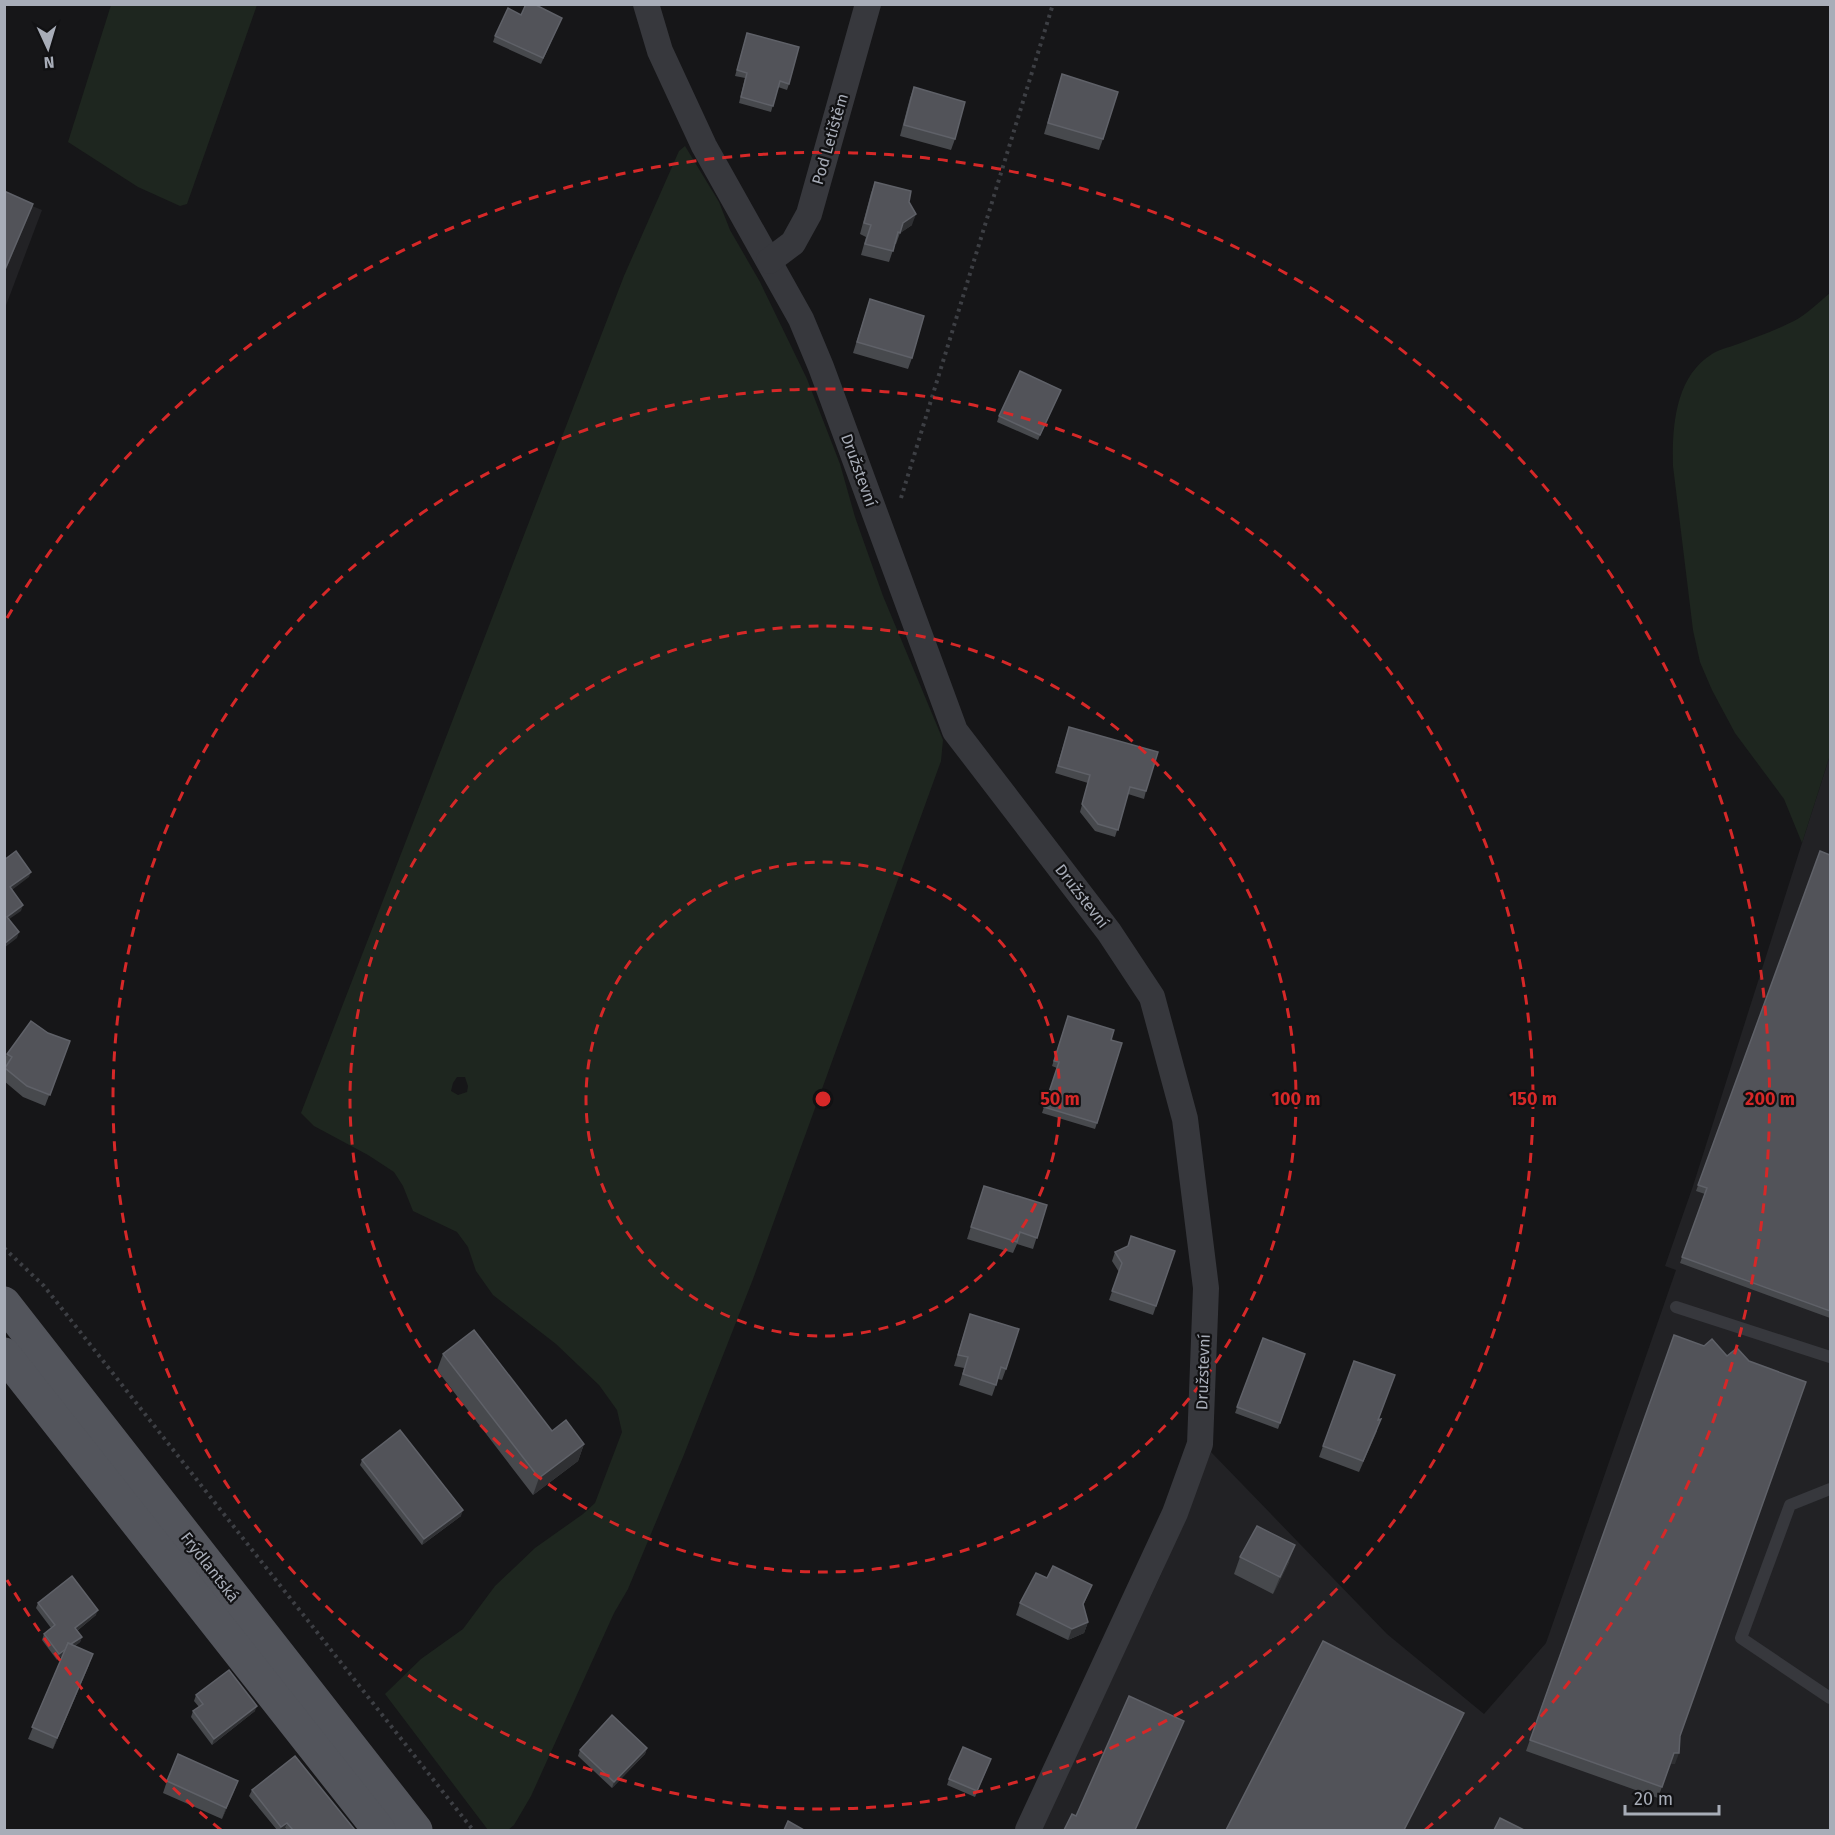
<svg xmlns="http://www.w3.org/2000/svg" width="1835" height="1835" font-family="'Fira Sans',sans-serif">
	<rect width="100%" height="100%" fill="#161618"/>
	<g fill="#222225">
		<path d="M5,195L42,210L5,308Z"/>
		<path d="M1830,755V1830H1041L1162,1572L1211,1452L1387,1634L1484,1714L1546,1643L1676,1270L1665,1266L1693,1186Z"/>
	</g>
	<g fill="#1e261f" fill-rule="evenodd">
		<path d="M111,5H257L187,204L180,206L138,187L68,142Z"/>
		<path d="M685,146L719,202L730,230L760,282L807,379L840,464L855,517L883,596L943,740L941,761L753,1279L683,1457L628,1589L614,1613L531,1796L514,1825L508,1830H488L385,1694L421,1659L463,1629L495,1586L535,1548L583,1514L595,1503L622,1432L617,1410L599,1385L556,1344L493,1295L476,1271L468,1247L457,1232L413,1211L403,1186L394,1172L368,1155L314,1126L301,1113L624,276L679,151ZM457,1077H465L468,1086L467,1092L458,1095L451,1091L453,1083Z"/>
		<path d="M1830,293V755L1802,843L1784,799L1735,733L1712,690L1700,662L1693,630L1673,466C1672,427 1675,377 1712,354C1720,349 1730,347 1738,344C1757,337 1776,330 1794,321C1807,314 1819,302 1830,293Z"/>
	</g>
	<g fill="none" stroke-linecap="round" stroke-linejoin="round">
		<g stroke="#3d3f44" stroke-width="4" stroke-dasharray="3 4.5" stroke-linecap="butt">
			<path d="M901,498L1053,4"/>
			<path d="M4,1248L44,1286L473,1830"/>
		</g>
		<g stroke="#37383d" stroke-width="12">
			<path d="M1676,1307L1830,1357"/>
			<path d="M1830,1489L1790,1505L1741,1638L1830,1698"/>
		</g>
		<g stroke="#37383d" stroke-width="26">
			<path d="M646,4L660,51L704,146L801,319L821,367L955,731L1109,932L1152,997L1185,1119L1206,1288L1200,1444L1175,1513L1028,1830"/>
			<path d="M769,261L793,243L809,214L868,4"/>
		</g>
		<g stroke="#53555c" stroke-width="33">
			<path d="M4,1303L416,1830"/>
			<path d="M4,1354L379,1830"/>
		</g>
	</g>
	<g fill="#47494d">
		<path d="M521,15L562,18L541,64L493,42L495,36Z"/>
		<path d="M747,33L789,84L787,90L778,87L771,112L739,103L745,78L735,76Z"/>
		<path d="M1062,74L1103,139L1099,150L1044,134Z"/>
		<path d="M914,87L955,139L951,150L900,136L910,98Z"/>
		<path d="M875,182L909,202L912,225L900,233L896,244H895L889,262L861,255L866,237L860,234L871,193Z"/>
		<path d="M870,299L912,358L908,369L853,353Z"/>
		<path d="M1061,390L1038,440L997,422L999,416Z"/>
		<path d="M1069,727L1146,791L1144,799L1128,794L1115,837L1095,831L1080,812L1088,783L1055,773Z"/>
		<path d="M1820,851L1830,855V1318L1680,1263L1705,1194L1696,1191Z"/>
		<path d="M1068,1016L1111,1040L1097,1123L1095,1129L1042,1113L1057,1068L1052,1066Z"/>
		<path d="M48,1033L70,1041L45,1106L23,1097L4,1081V1070L6,1067L4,1066V1060L7,1054Z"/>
		<path d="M984,1186L1047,1205L1033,1249L1017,1244L1013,1253L967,1239Z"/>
		<path d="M1175,1251L1153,1315L1109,1300L1119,1272L1112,1261L1115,1252Z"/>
		<path d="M970,1314L1006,1369L1002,1380L998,1379L992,1396L959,1385L964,1368L954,1366Z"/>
		<path d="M1674,1335L1675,1764H1670L1658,1798L1526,1751Z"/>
		<path d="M1263,1338L1305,1354L1278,1429L1235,1413Z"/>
		<path d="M443,1354L552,1431L584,1444L578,1461L533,1495L437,1370Z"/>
		<path d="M1354,1361L1378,1420L1377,1431L1359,1472L1319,1457Z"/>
		<path d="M362,1460L461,1516L422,1545L360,1465Z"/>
		<path d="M1240,1557L1289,1562L1273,1594L1234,1574Z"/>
		<path d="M1047,1578L1092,1585L1083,1606L1088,1622L1084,1633L1068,1640L1016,1615L1020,1603Z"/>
		<path d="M38,1603L96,1615L77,1631L82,1637L80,1642L75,1646L89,1665L53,1749L28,1739L63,1655L57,1660L42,1640L44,1634L51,1628L36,1608Z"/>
		<path d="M196,1695L255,1711L212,1745L191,1717L193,1711L199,1707L194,1701Z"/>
		<path d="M647,1748L645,1754L612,1788L578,1756L580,1750Z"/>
		<path d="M991,1759L975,1797L947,1785L949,1779Z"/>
		<path d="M167,1781H238L222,1819L163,1793Z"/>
		<path d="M252,1790L355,1830H287L285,1828L283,1830H277L249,1796Z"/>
	</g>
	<g fill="#2f3033">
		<path d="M33,204L27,220L4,274V272Z"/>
		<path d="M916,214L912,225L899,234L903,223Z"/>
		<path d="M31,872L29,877L8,893L10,887Z"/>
		<path d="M23,905L21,911L5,922L7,917Z"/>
		<path d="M19,932L17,938L4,948V944Z"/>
		<path d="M584,1444L578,1461L533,1495L539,1478Z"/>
		<path d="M463,1510L461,1516L422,1545L424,1539Z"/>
		<path d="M1295,1545L1289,1562L1273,1594L1280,1577Z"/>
		<path d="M98,1610L96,1615L73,1634L75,1628Z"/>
		<path d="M1088,1622L1084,1633L1068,1640L1072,1629Z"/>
		<path d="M82,1637L80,1642L57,1660L59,1654Z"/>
		<path d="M93,1654L89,1665L53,1749L57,1738Z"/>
		<path d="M257,1706L255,1711L212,1745L214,1739Z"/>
		<path d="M1464,1713L1462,1719L1404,1830Z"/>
		<path d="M647,1748L645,1754L612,1788L614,1782Z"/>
		<path d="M1674,1753H1679L1675,1764H1670Z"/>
		<path d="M238,1781L234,1792L222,1819L226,1808Z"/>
		<path d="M287,1823L285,1828L283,1830H280L281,1827Z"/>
	</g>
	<g fill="#525359" stroke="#5f6168" stroke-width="1.5">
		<path d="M526,4H534L562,18L543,58L495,36L508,8L521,15Z"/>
		<path d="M747,33L799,47L789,84L780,81L773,106L741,97L747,73L737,70Z"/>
		<path d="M1062,74L1118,92L1103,139L1048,123Z"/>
		<path d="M914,87L965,102L955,139L904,125Z"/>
		<path d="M875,182L911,191L909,202L916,214L903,223L900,233L898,232L893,251L865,244L871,225L864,223Z"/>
		<path d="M4,191L33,204L4,272Z"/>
		<path d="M870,299L924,316L912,358L857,342Z"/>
		<path d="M1020,371L1061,390L1040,435L999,416Z"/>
		<path d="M1069,727L1158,752L1146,791L1130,787L1118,830L1098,824L1082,804L1090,775L1058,766Z"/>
		<path d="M16,851L31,872L10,887L23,905L7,917L19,932L4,944V860Z"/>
		<path d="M1820,851L1830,855V1311L1682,1257L1707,1188L1698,1185Z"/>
		<path d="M1068,1016L1114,1030L1111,1040L1122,1043L1097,1123L1044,1107L1059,1062L1054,1061Z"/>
		<path d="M31,1021L48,1033L70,1041L50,1095L27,1086L5,1068L12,1057L7,1054Z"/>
		<path d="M984,1186L1047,1205L1037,1238L1020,1232L1017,1242L971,1227Z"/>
		<path d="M1131,1236L1175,1251L1156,1306L1112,1291L1122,1263L1115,1252L1128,1246Z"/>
		<path d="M970,1314L1019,1329L1006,1369L1001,1367L996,1385L963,1374L968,1357L958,1355Z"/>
		<path d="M474,1330L552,1431L566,1420L584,1444L539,1478L443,1354Z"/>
		<path d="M1674,1335L1704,1346L1712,1339L1727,1356L1737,1348L1749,1361L1806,1382L1680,1736L1679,1753H1674L1662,1787L1530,1740Z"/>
		<path d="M1263,1338L1305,1354L1280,1423L1237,1407Z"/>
		<path d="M1354,1361L1395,1375L1378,1420L1381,1419L1363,1461L1323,1446Z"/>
		<path d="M400,1430L463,1510L424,1539L362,1460Z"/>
		<path d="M1257,1526L1295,1545L1280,1577L1240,1557Z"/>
		<path d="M1053,1566L1092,1585L1083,1604L1088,1622L1072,1629L1020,1603L1036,1573L1047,1578Z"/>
		<path d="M72,1576L98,1610L75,1628L82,1637L71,1644L68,1643L66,1649L59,1654L44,1634L55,1625L38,1603Z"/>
		<path d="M1323,1641L1464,1713L1404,1830H1226Z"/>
		<path d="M68,1643L93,1654L57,1738L32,1727Z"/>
		<path d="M229,1670L257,1706L214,1739L193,1711L203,1704L196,1695Z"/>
		<path d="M1129,1696L1184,1721L1135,1830H1064L1072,1814L1076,1816Z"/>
		<path d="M612,1715L647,1748L614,1782L580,1750Z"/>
		<path d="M963,1747L991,1759L977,1791L949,1779Z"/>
		<path d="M178,1754L238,1781L226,1808L167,1781Z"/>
		<path d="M295,1756L355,1830H293L287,1823L281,1827L252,1790Z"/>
		<path d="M1500,1818L1524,1830H1494Z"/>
		<path d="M788,1821L804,1830H784Z"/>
	</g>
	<g fill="none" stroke="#d62828" stroke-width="3" stroke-dasharray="10 8">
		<circle cx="823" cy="1099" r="237"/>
		<circle cx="823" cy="1099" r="473"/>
		<circle cx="823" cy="1099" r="710"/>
		<path d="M221 1830A947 947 0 0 1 7 1580M7 618A947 947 0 1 1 1425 1830"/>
	</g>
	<g text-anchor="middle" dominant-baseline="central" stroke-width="4.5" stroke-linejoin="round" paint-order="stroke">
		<g font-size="16" fill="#a8adb8" stroke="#111113">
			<text transform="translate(830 139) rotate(-74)">Pod Letištěm</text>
			<text transform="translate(859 470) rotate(70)">Družstevní</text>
			<text transform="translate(1082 896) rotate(52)">Družstevní</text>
			<text transform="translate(1203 1372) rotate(-88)">Družstevní</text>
			<text transform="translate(210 1567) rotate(52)">Frýdlantská</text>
		</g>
	</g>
	<circle cx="823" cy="1099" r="9" fill="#d62828" stroke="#111113" stroke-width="3"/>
	<g font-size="18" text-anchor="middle" font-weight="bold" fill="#d62828" stroke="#111113" stroke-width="4.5" stroke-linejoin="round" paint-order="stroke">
		<text x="1060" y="1105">50 m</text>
		<text x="1296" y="1105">100 m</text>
		<text x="1533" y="1105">150 m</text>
		<text x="1770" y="1105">200 m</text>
	</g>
	<rect width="1835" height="1835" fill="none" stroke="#a8adb8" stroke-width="12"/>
	<g transform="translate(48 48) rotate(176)" stroke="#111113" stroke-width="4.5" paint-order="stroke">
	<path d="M0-4.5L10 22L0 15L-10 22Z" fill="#a8adb8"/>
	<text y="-9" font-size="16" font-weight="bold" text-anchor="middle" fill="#a8adb8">N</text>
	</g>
	<path d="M1625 1805v9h94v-9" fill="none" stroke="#a8adb8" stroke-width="3"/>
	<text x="1634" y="1805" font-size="18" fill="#a8adb8" stroke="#111113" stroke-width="4.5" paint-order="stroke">20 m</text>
</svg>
